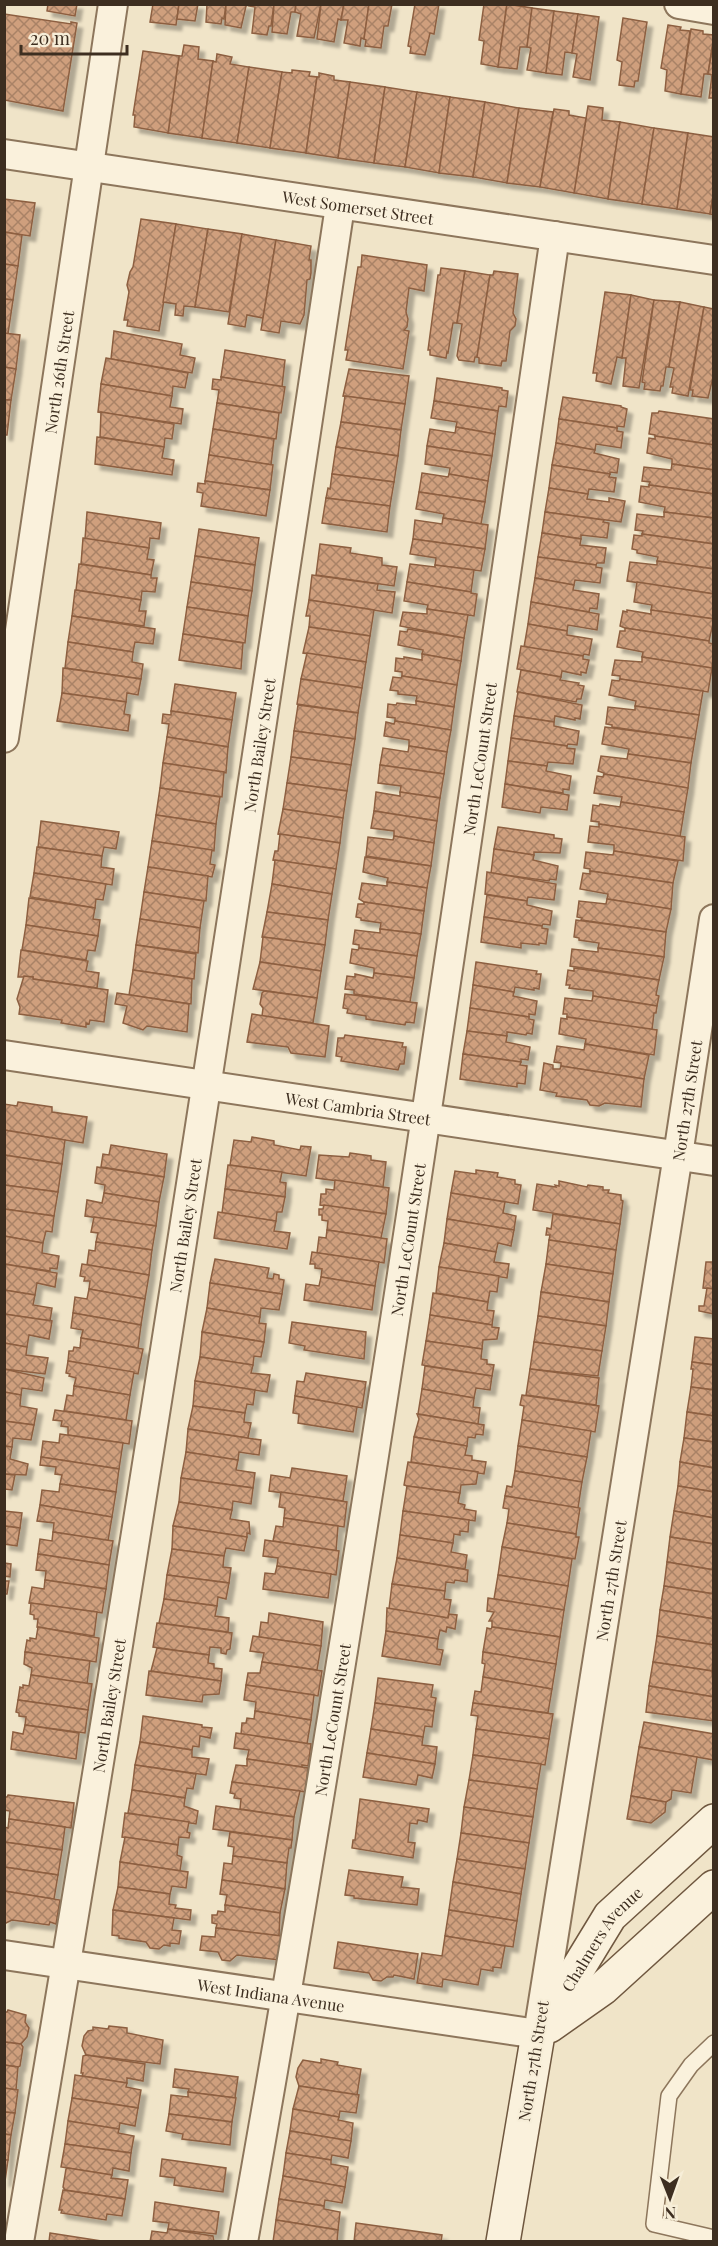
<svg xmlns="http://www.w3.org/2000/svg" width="718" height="2246" font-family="'Playfair Display',serif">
	<defs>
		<pattern id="building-cross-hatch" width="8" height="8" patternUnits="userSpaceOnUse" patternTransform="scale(1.5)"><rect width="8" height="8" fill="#cf9f7d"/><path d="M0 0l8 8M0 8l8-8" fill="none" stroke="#a98266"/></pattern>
		<filter id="shadow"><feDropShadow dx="5.5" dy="5.5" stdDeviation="1.5" flood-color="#0004"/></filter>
	</defs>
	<rect width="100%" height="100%" fill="#f0e4c8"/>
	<g fill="url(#building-cross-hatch)" stroke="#8d5f41" stroke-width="1.5" filter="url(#shadow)">
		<path d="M48,4H77L75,16L47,11Z"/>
		<path d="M153,4H179L176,25L150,22Z"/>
		<path d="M179,4H198L195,21L177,19Z"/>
		<path d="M207,4H226L224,19L222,18L221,24L206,22Z"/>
		<path d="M226,4H250L246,6L241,28L225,25Z"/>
		<path d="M250,4H274L271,26H269L267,35L252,33L255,7L249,6Z"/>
		<path d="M274,4H296L295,12H291L287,34L272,32Z"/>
		<path d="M296,4H321L314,38L297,36L301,14L295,12Z"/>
		<path d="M321,4H344L341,20L338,19L334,42L317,39Z"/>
		<path d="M344,4H369L364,39L361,38L360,46L344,43L348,20H341Z"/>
		<path d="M369,4H392L388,26H384L381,48L365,46L366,40L364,39Z"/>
		<path d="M415,4H439L434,34L430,33L425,55L410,53L411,47L408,46Z"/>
		<path d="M484,4H507L498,67L481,64L484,41L479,40Z"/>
		<path d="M507,4L532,8L527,47H520L517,69L498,67Z"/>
		<path d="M532,8L554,11L546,73L527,70L531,48L527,47Z"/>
		<path d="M554,11L578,14L572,53L565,52L562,75L546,73Z"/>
		<path d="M4,14L71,24V22L77,23L63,111L4,100Z"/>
		<path d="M578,14L599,17L590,80L573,77L577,54L572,53Z"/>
		<path d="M623,18L647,22L638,81H635L634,87L619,85L622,62L617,60Z"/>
		<path d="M668,25L681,27L680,30L690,31L681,94L665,91L667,70L661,68Z"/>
		<path d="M691,29L703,31V34L714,35L708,74H704L701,97L681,94Z"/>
		<path d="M714,38V98H709L712,75L708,74Z"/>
		<path d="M184,45L199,47L198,59L213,61L202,138L168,133L179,56H182Z"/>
		<path d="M143,51L179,56L168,133L134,127L135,115H133Z"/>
		<path d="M217,54L232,57L230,64L249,67L237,143L202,138L213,61L216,62Z"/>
		<path d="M249,67L282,72L270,148L237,143Z"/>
		<path d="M292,70L310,72L309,76L317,77L306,153L270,148L282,72L292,73Z"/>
		<path d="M319,73L334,76V80L350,82L338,158L306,153L317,77H319Z"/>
		<path d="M350,82L385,87L374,163L338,158Z"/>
		<path d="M385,87L417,92L405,167L374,163Z"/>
		<path d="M417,92L450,97L439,173L405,167Z"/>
		<path d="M450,97L485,102L473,177L439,173Z"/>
		<path d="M485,102L519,108L507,183L473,177Z"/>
		<path d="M588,106L603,108L602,120L620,122L608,199L574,193Z"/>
		<path d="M519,108L553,112L540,187L507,183Z"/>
		<path d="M554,109L569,111V115L586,118L574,193L540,187Z"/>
		<path d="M620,122L654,128L642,204L608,199Z"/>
		<path d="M654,128L688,133L677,209L642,204Z"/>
		<path d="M688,133L714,137V190L710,214L677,209Z"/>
		<path d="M714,190V215L710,214Z"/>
		<path d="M4,199L35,203L30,236L4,232Z"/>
		<path d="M141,219L176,224L159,331L127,326L128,320H124L129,292L127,285L130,272L133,267Z"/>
		<path d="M176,224L208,229L195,307L184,306L183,316L175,315L176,304L163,302Z"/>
		<path d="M208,229L242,234L229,312L195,307Z"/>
		<path d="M4,232L22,235L18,266L4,264Z"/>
		<path d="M242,234L276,240L263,318L247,315L245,327L228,324Z"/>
		<path d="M276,240L311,246L309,260H311V273L310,279L307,280L304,315L300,324L281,321L279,333L261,330Z"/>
		<path d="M362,255L427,265L424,291L409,288L406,312L408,319L407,327L404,330L409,331L403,369L346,360L348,350H345L358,267H361Z"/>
		<path d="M4,264L18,266L13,300L4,299Z"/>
		<path d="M441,268L465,271L457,323H453L448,353L447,352L446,358L430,355V350H428L438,275H440Z"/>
		<path d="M465,271L490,275L477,357H475L474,362L459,360L457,356L462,324L457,323Z"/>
		<path d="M494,271L518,274L513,313L516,319L515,326L510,331L506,361H502L501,366L479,363V358L477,357L490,275H493Z"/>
		<path d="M605,292L631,295L622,358L617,357L611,384L596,381L597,373H593Z"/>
		<path d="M631,295L654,300L639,388L623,386L626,358H622Z"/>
		<path d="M4,299L13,300L8,334L4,333Z"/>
		<path d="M654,300L680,302L669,367H666L663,386H661L660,391L644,389L645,383L642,382Z"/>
		<path d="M680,302L704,307L688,396L672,393L673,387H670L674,368L669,367Z"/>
		<path d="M704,307L714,309V373L708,398L692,396L693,390H690Z"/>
		<path d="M114,331L182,344L180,355L195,358L192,373L111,359Z"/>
		<path d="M4,333L20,335L16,369L4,367Z"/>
		<path d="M225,350L285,360L282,387L221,377Z"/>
		<path d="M106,358L188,373L185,388L173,386L172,396L101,384Z"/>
		<path d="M4,367L16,369L11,400H4Z"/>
		<path d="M349,369L409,376L405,404L343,396Z"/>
		<path d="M221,377L285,387L281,413L217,403L219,390L212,389L213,379L221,380Z"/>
		<path d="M437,378L502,388V390L508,391L506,407L499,406L498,411L434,401Z"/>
		<path d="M101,384L172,396L170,407L183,409L181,424L98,412Z"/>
		<path d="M345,396L405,404L401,430L341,422Z"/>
		<path d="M563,397L621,406V407L627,409L624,427L617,426V428L559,419Z"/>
		<path d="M4,400H11L7,435H4Z"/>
		<path d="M434,401L498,411L495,434L456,427L457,422L431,418Z"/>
		<path d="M217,403L279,413L276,439L213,429Z"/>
		<path d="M659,411L714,419V445L655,436V435L649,434L652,413H658Z"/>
		<path d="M101,412L174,424L172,439L165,438L164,447L100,437Z"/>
		<path d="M559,419L617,428V431L623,432L621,448L596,444L595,450L556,443Z"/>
		<path d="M341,422L401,430L398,456L336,447Z"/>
		<path d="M456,427L495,434L492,456L427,446L430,429L455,433Z"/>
		<path d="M213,429L274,439L271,465L209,455Z"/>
		<path d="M655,436L714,445V470L672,464V459L647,453L649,438L655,439Z"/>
		<path d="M97,437L164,447L162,458L174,460L172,475L95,464Z"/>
		<path d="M556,443L595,450L594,453L619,459L617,473L610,472V474L552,465Z"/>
		<path d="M427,446L492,456L488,481L449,474L450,468L425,464Z"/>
		<path d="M336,447L398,456L394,482L332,474Z"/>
		<path d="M209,455L273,465L270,490L205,481Z"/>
		<path d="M672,464L714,470V494L649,485L650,482L642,481L644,467L671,470Z"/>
		<path d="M552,465L610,474L609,477L616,478L614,492L589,489L588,494L549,488Z"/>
		<path d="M422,473L448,477L449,474L488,481L485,502L419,492Z"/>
		<path d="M332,474L394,482L390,506L326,498L328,488L330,489Z"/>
		<path d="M205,481L270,490L266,516L201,506L203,493L197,492L198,483L205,484Z"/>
		<path d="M649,485L714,494V518L664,512L665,507L639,502L641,486L649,487Z"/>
		<path d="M549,488L588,494L587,499L609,502V498L625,501L621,522L545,512Z"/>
		<path d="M419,492L485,502L481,524L443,518L444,514L416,509Z"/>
		<path d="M326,498L390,506L387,532L322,523Z"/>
		<path d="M87,512L161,523L159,539L150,538L149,548L85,539Z"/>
		<path d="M545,512L604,520L603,522L609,523L607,538L581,535V539L542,533Z"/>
		<path d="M664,512L714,518V544L642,534L643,531L635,530L637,514L664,517Z"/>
		<path d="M443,518L488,525L485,549L413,539L415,520L442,524Z"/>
		<path d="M199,529L259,538L255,565L195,556Z"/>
		<path d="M542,533L581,539L580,545L606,548L604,563H597L596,565L538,557Z"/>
		<path d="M642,534L714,544V569L657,561L658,557L637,553V550L632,549L634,535L642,536Z"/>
		<path d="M83,538L149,548L147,559L154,560L151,575L81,564Z"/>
		<path d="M413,539L485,549L481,571L435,565L436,558L410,554Z"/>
		<path d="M320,544L351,548L350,553L382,558V565L397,567L394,586L316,575Z"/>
		<path d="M195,556L255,565L252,591L191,582Z"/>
		<path d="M538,557L596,565V567L602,568L600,583L575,580L574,585L535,578Z"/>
		<path d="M657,561L714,569V594L627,581L630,562L657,565Z"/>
		<path d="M79,564L151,575V578H157L155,592L142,591L141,600L76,590Z"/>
		<path d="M410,564L435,567V565L474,570L471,592L407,582Z"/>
		<path d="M312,575L378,584L377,590L395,592L392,613L309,600Z"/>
		<path d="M535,578L574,585L573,590L599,594L597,609L590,608L589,612L531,602Z"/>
		<path d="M191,582L252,591L248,616L187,607Z"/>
		<path d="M407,582L471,592V593L477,594L474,616L427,609L428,605L404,601Z"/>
		<path d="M637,582L714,594V619L651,610L652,605L634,602Z"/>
		<path d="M75,590L141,600L139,611H146L144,626L72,616Z"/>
		<path d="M309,600L374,610L370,636L309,627L310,616H306Z"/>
		<path d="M531,602L599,614L597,630L568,625L567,631L528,624Z"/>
		<path d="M187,607L248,616L245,643L183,634Z"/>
		<path d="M427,609L468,615L464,638L400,626L403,612L427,614Z"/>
		<path d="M627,610L651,614V610L714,619L709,641L625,628L620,626L623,611L627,612Z"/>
		<path d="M72,616L155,629L153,644L135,642L133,652L68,642Z"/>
		<path d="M528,624L567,631V635L592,639L589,655L584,654L583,656L524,647Z"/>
		<path d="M309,627L370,636L366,662L303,653Z"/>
		<path d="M625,628L709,641V643L714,644L712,668L642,657L643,652L617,647L620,631H625Z"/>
		<path d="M408,629L464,638L461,661L422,654L423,650L398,645L400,631L407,632Z"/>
		<path d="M183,634L243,643L241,669L179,660Z"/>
		<path d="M68,642L133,652L132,662L143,664L141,679L65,668Z"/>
		<path d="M521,646L583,656V659L589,660L586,673L581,672V675L562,671L561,677L517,669Z"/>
		<path d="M307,653L366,662L362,688L301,679Z"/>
		<path d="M422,654L461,661L457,685L402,676V672L395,671L396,658L404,659V657L422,660Z"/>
		<path d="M642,657L712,668L708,692L620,679V676L612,675L615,660L642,662Z"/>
		<path d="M63,668L141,679L138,695L127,693L126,702L62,693Z"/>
		<path d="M521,670L561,677L560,680L579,683L578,685L584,686L581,699H577L576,702L517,692Z"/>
		<path d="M402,676L457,685L454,707L416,701L417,696L398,694V691L390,690L393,677L401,678Z"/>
		<path d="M301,679L362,688L358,713L297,704Z"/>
		<path d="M620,679L703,691L699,715L635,706L636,701L609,695L612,680L619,681Z"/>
		<path d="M175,684L236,693L232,720L171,711Z"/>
		<path d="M518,692L582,705L580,719L575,718V720L555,716L554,722L514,716Z"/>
		<path d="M62,693L126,702L124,714L130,715L128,731L57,721Z"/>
		<path d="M416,701L454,707L451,730L395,721V718L387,717L388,704L396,705L397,703L416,705Z"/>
		<path d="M298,705L358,713L355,739L294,731Z"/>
		<path d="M635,706L699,715L695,739L612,727V725L606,724L608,707L635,710Z"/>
		<path d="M171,711L232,720L228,747L167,737L169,724L162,723L163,714L171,715Z"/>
		<path d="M514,716L554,722V726L579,731L577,745L568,744L567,746L511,738Z"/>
		<path d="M395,721L451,730L447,752L409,746V740L384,736L386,722L394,724Z"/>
		<path d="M605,727L695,739L691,763L628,754L629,749L602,744Z"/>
		<path d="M294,731L355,739L351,765L291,757Z"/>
		<path d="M167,737L228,747L226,773L163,763Z"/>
		<path d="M511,738L567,746V748L575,749L573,764L548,762L547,766L508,761Z"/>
		<path d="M409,746L447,752L444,774L380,765L383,748L408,752Z"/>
		<path d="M628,754L691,763L688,788L604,774V773L598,771L601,756L627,759Z"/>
		<path d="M291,757L351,765L347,791L287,783Z"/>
		<path d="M508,761L547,766L546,771L571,776L569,790L563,789V793L505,784Z"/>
		<path d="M163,763L224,772L222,797L160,788Z"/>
		<path d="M380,765L444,774L440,798L400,792L401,786L378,783Z"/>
		<path d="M604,774L688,788L684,812L621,802L622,797L594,793L597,776L603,777Z"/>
		<path d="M287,783L347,791L343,818L283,809Z"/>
		<path d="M505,784L569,795L567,810L541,807L540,813L502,807Z"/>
		<path d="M160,788L220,797L216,824L156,815Z"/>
		<path d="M376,792L400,796V792L440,798L437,821L374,811Z"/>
		<path d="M621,802L684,812L680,837L599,824V822L591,821L593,805L599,806L600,804L620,807Z"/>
		<path d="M283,809L343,818L340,843L278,834Z"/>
		<path d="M374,811L437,821L434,843L394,836V831L371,828Z"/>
		<path d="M156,815L216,824L214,851L152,841Z"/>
		<path d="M41,821L119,832L116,849L104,847L102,856L38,847Z"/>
		<path d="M599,824L685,837L683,861L614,851V845L588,842L590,826L599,827Z"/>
		<path d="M498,827L554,835V838L562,839L560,853L534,852V855L494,849Z"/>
		<path d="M280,834L340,843L336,869L273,860L275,851H278Z"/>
		<path d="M394,836L434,843L431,866L366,856L368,837L393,840Z"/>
		<path d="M152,841L212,850L210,864L215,865L212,877L148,867Z"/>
		<path d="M37,847L102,856L101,867L114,869L112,885L34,873Z"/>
		<path d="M494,849L534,855L533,860L558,866L556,880L550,879L549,881L491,873Z"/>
		<path d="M614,851L678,861L673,883L590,871V869L584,868L586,852L613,855Z"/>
		<path d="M365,857L431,866L427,888L387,882L388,878L363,872Z"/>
		<path d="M275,860L336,869L332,894L272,884Z"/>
		<path d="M148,867L208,876L206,901L144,892Z"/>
		<path d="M590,871L673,883L671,909L607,899L608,894L580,889L583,873L590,874Z"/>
		<path d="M487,872L556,884L554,900L528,897L527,901L485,894Z"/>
		<path d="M34,873L106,884L103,900L96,899L95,908L30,897Z"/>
		<path d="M387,882L427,888L424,911L364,902L359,899L362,883L387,886Z"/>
		<path d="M272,884L332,894L328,920L267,912Z"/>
		<path d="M144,892L204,901L200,928L140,919Z"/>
		<path d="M487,895L527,901V905L552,911L550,925L543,924L542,926L484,917Z"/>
		<path d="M29,898L95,908L93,919L100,920L98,936L26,925Z"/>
		<path d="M607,899L671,909L666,932L581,920L582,918L577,917L579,901L606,904Z"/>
		<path d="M364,902L424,911L421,934L380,929L381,923L361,920V918L356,917L358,904H364Z"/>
		<path d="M267,912L328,920L325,945L262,937Z"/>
		<path d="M484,917L542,926V928L548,929L546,944L539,943V945L521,943V948L481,942Z"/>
		<path d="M140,919L200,928L198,953L136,945Z"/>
		<path d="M576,920L666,932L664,957L598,948L599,943L579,940V938L574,937Z"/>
		<path d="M26,925L98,936L95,951L88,950L86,960L22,950Z"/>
		<path d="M380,929L421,934L417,956L359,948V945L353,944L355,930L380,933Z"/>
		<path d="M263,937L325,945L321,971L260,962Z"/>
		<path d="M136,945L196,954L194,979L133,970Z"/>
		<path d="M359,948L417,956L414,978L374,973V968L350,963L352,949L358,950Z"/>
		<path d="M598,948L664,957L659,980L570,966L572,949L598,952Z"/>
		<path d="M21,950L88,961L86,971L99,973L97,988L33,979V977H18Z"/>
		<path d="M260,962L321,971L317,998L253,989Z"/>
		<path d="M476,962L537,971L536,974H541L539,989L534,988V990L515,987L514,992L473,985Z"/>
		<path d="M574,968L659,980L656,995L659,996L657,1006L593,996V991L569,988L570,985H566L568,970L574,971Z"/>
		<path d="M133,970L192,979L191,1004L129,995Z"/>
		<path d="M374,973L414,978L410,1002L354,994V990L345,989L347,976L355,977V974L373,978Z"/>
		<path d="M24,976L33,977V979L108,990L104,1022L90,1020L89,1024L86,1023V1027L61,1023L62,1020L19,1014L20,1007L17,999Z"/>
		<path d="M473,985L514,992L513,996L537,1001L535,1015L529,1014V1017L470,1008Z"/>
		<path d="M264,991L317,998L313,1023L262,1016L263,1008L260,1004L262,993Z"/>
		<path d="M117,993L189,1004L187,1032L147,1026L143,1030L123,1023L127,1006L115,1004Z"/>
		<path d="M345,994L417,1003L414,1023L406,1022L405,1025L366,1019V1016L347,1013L348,1009L343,1008Z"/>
		<path d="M593,996L657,1006L656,1013H654L652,1030L567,1017V1014H563L565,998L592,1001Z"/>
		<path d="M470,1008L529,1017V1019L534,1020L532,1034L527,1033L526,1035L507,1032V1036L467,1031Z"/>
		<path d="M252,1014L329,1026L325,1057L291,1053L288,1047L247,1042Z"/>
		<path d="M567,1017L657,1030L654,1055L585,1044L586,1039L559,1034L561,1018L567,1019Z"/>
		<path d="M467,1031L507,1036L506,1042L530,1047L528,1060L521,1059V1062L463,1054Z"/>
		<path d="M345,1035L403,1043L402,1047H406L404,1064H400L398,1070L341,1061L342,1057L336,1056L338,1038H344Z"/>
		<path d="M585,1044L649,1055L644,1079L561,1066V1063L554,1062L557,1046L584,1050Z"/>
		<path d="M463,1054L521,1062L520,1065L527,1066L525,1084L517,1083V1087L460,1079Z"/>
		<path d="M544,1063L553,1065V1069H560L561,1066L644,1079L641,1107L605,1103L599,1106L590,1105L587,1100L556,1096L557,1093L540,1090Z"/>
		<path d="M18,1102L52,1107V1112L87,1117L83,1143L4,1130V1104L17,1106Z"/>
		<path d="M4,1130L65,1140L62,1164L4,1155Z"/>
		<path d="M252,1137L274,1141V1145L300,1150L301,1146L311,1147L306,1176L230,1165L234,1140L251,1142Z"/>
		<path d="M111,1145L167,1154L164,1177L101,1167L103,1154L109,1155Z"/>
		<path d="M350,1153L371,1156V1160L386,1162L383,1187L316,1178L319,1155L349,1157Z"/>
		<path d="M4,1155L62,1164L58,1192L4,1185Z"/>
		<path d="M228,1165L282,1172L280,1182L286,1183L285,1197L225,1189Z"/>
		<path d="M97,1167L164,1177L159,1202L104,1193L105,1185L95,1183Z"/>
		<path d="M476,1170L498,1173L497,1177L515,1180V1184L521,1185L518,1204L451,1193L455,1171L476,1174Z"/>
		<path d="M335,1180L389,1188L386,1214L320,1205L321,1194H326V1189L334,1190Z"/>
		<path d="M559,1181L587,1187L588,1185L603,1187V1190H609L608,1193L621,1195V1200L623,1201L620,1224L533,1210L537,1184L556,1187L555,1185L559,1186Z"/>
		<path d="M4,1185L58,1192L54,1216L4,1209Z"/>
		<path d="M225,1189L285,1197L282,1212H277L276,1221L222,1213Z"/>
		<path d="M104,1193L159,1202L156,1226L85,1216L87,1200L102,1203Z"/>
		<path d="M451,1193L505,1202L503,1213L516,1216L514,1230L447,1219Z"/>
		<path d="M324,1205L386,1214L381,1238L327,1230L328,1221L322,1220V1215H319V1209H323Z"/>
		<path d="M4,1209L54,1216L52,1232L46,1231L43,1243L4,1236Z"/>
		<path d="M218,1212L276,1221L274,1231L290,1233L287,1249L214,1238Z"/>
		<path d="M553,1214L620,1224L616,1250L549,1240L550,1235H546L547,1228L551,1229Z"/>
		<path d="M94,1217L156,1226L152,1250L96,1242L98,1233L91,1232Z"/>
		<path d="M447,1219L514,1230L511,1246L498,1243L496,1252L444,1243Z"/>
		<path d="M327,1230L387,1239L384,1263L317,1253L319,1237L326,1238Z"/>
		<path d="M4,1236L43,1243L42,1253L59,1256L57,1269L50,1268V1271L4,1264Z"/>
		<path d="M549,1240L616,1250L613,1274L546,1264Z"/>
		<path d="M96,1242L152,1250L149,1275L87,1265L89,1250L95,1251Z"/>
		<path d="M444,1243L496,1252L494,1262L509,1264L507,1278L439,1267Z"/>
		<path d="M312,1252L379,1262L375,1286L321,1277L322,1269L315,1268V1264H310Z"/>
		<path d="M215,1259L269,1268L267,1278L273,1279L274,1274L279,1275V1279L284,1280L282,1294L210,1283Z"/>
		<path d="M706,1262H714V1289L703,1288Z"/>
		<path d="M4,1264L57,1273L55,1287L37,1283L35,1295L4,1290Z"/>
		<path d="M82,1264L149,1275L145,1299L89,1289L90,1281H84L85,1277L80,1276Z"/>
		<path d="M546,1264L613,1274L609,1302L541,1292Z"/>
		<path d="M439,1267L499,1276L497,1292L490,1291L488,1302L436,1293Z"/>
		<path d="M321,1277L375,1286L372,1310L304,1300L306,1284L319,1286Z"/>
		<path d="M210,1283L282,1294L279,1310L261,1308L260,1317L207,1308Z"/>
		<path d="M707,1288L714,1289V1314L699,1311V1306H704Z"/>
		<path d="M89,1289L145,1299L141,1325L73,1313L75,1297L87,1299Z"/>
		<path d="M4,1290L35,1295L33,1305L52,1308L50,1321L4,1314Z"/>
		<path d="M541,1292L609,1302L606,1326L538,1316Z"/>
		<path d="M433,1293L488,1302L487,1310L494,1311L492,1325L430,1315Z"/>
		<path d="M207,1308L260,1317L259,1323L266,1324L264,1342L202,1332Z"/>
		<path d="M73,1313L141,1325L138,1348L81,1338L83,1330L71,1328Z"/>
		<path d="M4,1314L52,1321L49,1339L29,1335L27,1347L4,1343Z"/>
		<path d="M430,1315L492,1325V1327L499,1328L497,1339L483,1340L482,1349L426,1341Z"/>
		<path d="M538,1316L606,1326L602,1351L534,1342Z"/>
		<path d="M292,1322L366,1332L364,1359L304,1350L305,1346L289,1343Z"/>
		<path d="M202,1332L264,1342L261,1357L254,1356L253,1365L200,1357Z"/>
		<path d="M695,1337L714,1339V1365L692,1362Z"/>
		<path d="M81,1338L143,1349L138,1374L68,1361L69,1351H73L74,1347L80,1348Z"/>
		<path d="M426,1341L482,1349L481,1359L487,1360V1364L494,1365L492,1376L422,1365Z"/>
		<path d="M534,1342L602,1351L598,1376L530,1369Z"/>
		<path d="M4,1343L27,1347L26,1355L48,1358L45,1374L4,1369Z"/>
		<path d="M200,1357L253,1365L251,1373L270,1375L267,1392L195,1381Z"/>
		<path d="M68,1361L134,1372L130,1395L74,1386L76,1378L69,1376L70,1374L66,1373Z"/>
		<path d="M692,1362L714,1365V1390L691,1387L693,1369H691Z"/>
		<path d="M425,1366L492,1376L490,1390L476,1388L474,1398L422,1389Z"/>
		<path d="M4,1369L44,1378L42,1391L22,1388L21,1395L4,1392Z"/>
		<path d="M530,1369L599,1378L596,1405L526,1395Z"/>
		<path d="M306,1373L366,1382L362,1408L295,1396L297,1381L304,1382Z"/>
		<path d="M195,1381L255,1390L253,1405L247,1404L245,1413L193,1406Z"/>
		<path d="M74,1386L130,1395L126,1420L64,1411L67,1395L73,1396Z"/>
		<path d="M691,1387L714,1390V1416L687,1412Z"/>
		<path d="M422,1389L474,1398L473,1407L480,1408L478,1424L418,1414Z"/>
		<path d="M4,1392L21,1395L20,1406L37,1409L34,1425L4,1421Z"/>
		<path d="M522,1395L599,1406L595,1432L522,1420L524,1406L520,1405Z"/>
		<path d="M295,1396L357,1407L353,1432L298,1423L299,1414L293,1413Z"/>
		<path d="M193,1406L245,1413L244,1422L251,1423L248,1438L188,1429Z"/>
		<path d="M55,1410L132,1421L129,1444L68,1435V1427L61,1426L62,1421L53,1420Z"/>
		<path d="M687,1412L714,1416V1442L684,1438Z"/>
		<path d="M417,1414L484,1425L483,1435L476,1434L475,1438L468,1437L467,1446L414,1437L419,1419Z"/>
		<path d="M522,1420L591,1431L587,1457L518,1446Z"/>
		<path d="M4,1421L34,1425L31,1440L13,1438L12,1447L4,1446Z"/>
		<path d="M188,1429L261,1440L259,1455L239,1452L238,1460L186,1452Z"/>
		<path d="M60,1434L123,1443L119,1469L41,1457L43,1441L59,1443Z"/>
		<path d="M414,1437L467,1446L465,1455L472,1456V1460L486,1462L484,1474L411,1462Z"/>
		<path d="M684,1438L714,1442V1468L680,1462Z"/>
		<path d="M4,1446L12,1447L10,1459L28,1464L26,1475L4,1474Z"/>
		<path d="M518,1446L587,1457L582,1482L515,1471Z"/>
		<path d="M186,1452L238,1460L236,1470L255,1473L253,1488L181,1478Z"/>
		<path d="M41,1457L119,1469L116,1492L60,1484L62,1475L55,1474L56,1467L40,1465Z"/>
		<path d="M408,1462L478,1472L476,1484L461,1485L460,1493L407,1486L404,1485Z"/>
		<path d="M680,1462L714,1468V1492L678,1486Z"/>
		<path d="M292,1468L347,1476L343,1501L269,1491L271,1475L290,1478Z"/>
		<path d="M515,1471L582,1482L578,1508L505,1496L507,1486L512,1487Z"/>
		<path d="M4,1474L15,1475L12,1490L5,1489L4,1493Z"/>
		<path d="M181,1478L253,1488L251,1504L233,1501L232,1510L179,1502Z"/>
		<path d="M60,1484L116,1492L112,1517L40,1505L42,1490L59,1492Z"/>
		<path d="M407,1486L460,1493L458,1503L465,1505L464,1509L476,1511L475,1521L403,1511Z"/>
		<path d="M678,1486L714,1492V1518L674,1511Z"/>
		<path d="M281,1492L347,1502L344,1527L284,1518L285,1508L279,1507Z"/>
		<path d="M505,1496L580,1508L576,1534L507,1523L509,1509L503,1508Z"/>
		<path d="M179,1502L232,1510L230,1519L249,1522L250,1534L247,1533V1537L173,1526Z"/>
		<path d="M40,1505L112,1517L108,1541L53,1532L54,1523L37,1521Z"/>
		<path d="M4,1511L22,1513L20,1528L4,1526Z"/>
		<path d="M403,1511L469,1520L468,1532L460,1531V1535L454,1534L453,1543L400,1535Z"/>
		<path d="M674,1511L714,1518V1544L670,1537Z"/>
		<path d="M284,1518L338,1526L336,1551L273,1541L276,1526L283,1527Z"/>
		<path d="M507,1523L576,1534V1537H579L575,1559L502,1547Z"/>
		<path d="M4,1526L20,1528L17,1546L4,1544Z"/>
		<path d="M173,1526L247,1537L244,1551L226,1548L224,1556L172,1549Z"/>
		<path d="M53,1532L113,1541L109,1565L38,1554L40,1539L52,1541Z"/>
		<path d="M400,1535L453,1543L451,1552L467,1555L465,1569L397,1558Z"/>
		<path d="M670,1537L714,1544V1570L667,1562Z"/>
		<path d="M265,1540L339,1551L336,1575L277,1566L278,1558L263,1556Z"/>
		<path d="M502,1547L572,1559L568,1586L498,1575Z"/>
		<path d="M172,1549L224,1556L223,1567L231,1568L229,1583L167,1575Z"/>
		<path d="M38,1554L109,1565L106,1589L45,1580L46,1571L36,1570Z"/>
		<path d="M397,1558L468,1570L467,1582L455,1580L454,1583L446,1582L445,1591L392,1584Z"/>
		<path d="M667,1562L714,1570V1594L664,1586Z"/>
		<path d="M4,1563L11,1564L10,1577L4,1576Z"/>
		<path d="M277,1566L331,1574L328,1598L263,1589L265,1573L275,1574Z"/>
		<path d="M167,1575L229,1583L226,1599L218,1597L217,1606L164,1599Z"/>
		<path d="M498,1575L568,1586L564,1610L494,1599Z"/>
		<path d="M45,1580L106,1589L102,1613L29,1603L32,1587L44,1589Z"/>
		<path d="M4,1581H9L7,1594H4Z"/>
		<path d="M392,1584L445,1591L444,1599L451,1600L448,1618L389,1609Z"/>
		<path d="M664,1586L714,1594V1619L660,1610Z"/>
		<path d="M488,1598L564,1610L560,1637L492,1627V1621H489L494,1612L487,1611Z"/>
		<path d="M164,1599L217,1606L215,1616L229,1618L228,1632L159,1623Z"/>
		<path d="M31,1603L97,1612L94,1636L37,1627L38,1619H34V1615L30,1614Z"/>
		<path d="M387,1608L448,1618L449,1614L457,1615L455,1629L447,1627L446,1632L440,1630L438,1639L386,1631Z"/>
		<path d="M660,1610L714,1619V1645L657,1636Z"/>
		<path d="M269,1613L323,1622L321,1646L259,1637L261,1622L268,1623Z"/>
		<path d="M157,1623L232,1633L230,1649L227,1650L226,1654L221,1653V1648L210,1647L209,1655L153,1647Z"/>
		<path d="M38,1627L99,1638L96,1662L25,1652L27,1640L30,1641V1638L36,1639Z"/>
		<path d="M492,1627L560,1637L556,1664L483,1652L487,1628L491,1629Z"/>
		<path d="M386,1631L438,1639L437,1649L443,1650L440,1665L382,1656Z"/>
		<path d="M253,1636L321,1646L317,1670L262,1662L264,1653L250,1651Z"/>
		<path d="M657,1636L714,1645L712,1671L653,1662Z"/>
		<path d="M157,1648L209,1655L208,1663L214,1664V1668L222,1669L221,1681L151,1671Z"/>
		<path d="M25,1652L90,1661L87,1684L31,1675L32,1668L24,1664Z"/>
		<path d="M483,1652L556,1664L552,1689L483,1677L485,1664L482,1663Z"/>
		<path d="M262,1662L322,1671L318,1696L246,1685L248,1673H260Z"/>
		<path d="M653,1662L712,1671L714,1697L649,1686Z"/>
		<path d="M149,1671L221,1681L219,1694L203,1695L202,1702L146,1695Z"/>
		<path d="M31,1675L92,1684L88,1710L18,1700L20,1687L23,1688V1685L29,1686Z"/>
		<path d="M483,1677L552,1689L548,1713L473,1703L475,1691L481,1692Z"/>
		<path d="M378,1678L433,1685L431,1697L436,1698L434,1711L375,1703Z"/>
		<path d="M246,1685L314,1695L311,1720L255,1711L256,1702L244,1700Z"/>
		<path d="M649,1686L714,1697V1721L646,1712Z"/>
		<path d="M18,1700L88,1710L85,1733L25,1725L26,1717L19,1716V1713L16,1712Z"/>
		<path d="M375,1703L434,1711L432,1727L425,1726L423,1737L371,1729Z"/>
		<path d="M473,1703L553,1714L549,1739L476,1729L478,1716L471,1715Z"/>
		<path d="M255,1711L311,1720L307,1744L241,1734L242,1723H246L247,1718L254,1719Z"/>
		<path d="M143,1716L202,1725V1727L212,1728L210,1738L200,1736L199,1747L193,1746L192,1750L140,1742Z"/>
		<path d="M644,1722L714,1734V1760L639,1747Z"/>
		<path d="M25,1725L79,1733L76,1759L11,1749L13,1732L23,1734Z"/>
		<path d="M371,1729L423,1737L422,1745L437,1747L435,1764L367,1753Z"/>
		<path d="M476,1729L549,1739L545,1765L473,1755Z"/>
		<path d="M236,1733L311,1744L308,1766L302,1765V1767L247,1759L249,1750L234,1748Z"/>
		<path d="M140,1742L192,1750V1757L209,1759L206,1775L135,1765Z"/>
		<path d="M639,1747L697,1757L691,1793L672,1790L671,1799L666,1802L631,1796Z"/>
		<path d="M367,1753L435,1764L432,1778L418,1775L416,1785L363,1777Z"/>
		<path d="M473,1755L541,1764L537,1789L469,1780Z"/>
		<path d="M247,1759L308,1768L305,1792L232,1782L236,1765L247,1766Z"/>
		<path d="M135,1765L196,1774L193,1789L187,1788L185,1798L132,1790Z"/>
		<path d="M469,1780L537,1789L533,1817L464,1807Z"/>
		<path d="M232,1782L300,1791L294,1817L240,1809L241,1799L234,1798L235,1794L230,1793Z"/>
		<path d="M132,1790L185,1798L184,1806L198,1811L196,1824L128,1813Z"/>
		<path d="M8,1795L74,1803L71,1828L9,1819L10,1811L4,1810V1797H7Z"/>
		<path d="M631,1796L666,1802L665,1812L651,1823L627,1819Z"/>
		<path d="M360,1799L429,1809L427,1822L418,1820L417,1824L410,1823L408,1842L415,1843L413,1858L352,1848L353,1840H355Z"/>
		<path d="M216,1806L294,1817L292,1840L213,1829Z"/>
		<path d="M464,1807L533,1817L529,1843L461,1833Z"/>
		<path d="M125,1813L189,1822L187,1832L190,1833L189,1838L179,1837L178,1845L122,1837Z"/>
		<path d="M9,1819L65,1827L62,1850L4,1842V1827L8,1828Z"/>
		<path d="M230,1832L292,1840L291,1848H289L287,1863L233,1856L234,1847L228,1846Z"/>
		<path d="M461,1833L529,1843L525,1869L457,1859Z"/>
		<path d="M125,1837L178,1845L177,1855L182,1857L180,1871L120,1862Z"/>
		<path d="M4,1842L62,1850L58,1875L4,1867Z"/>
		<path d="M233,1856L287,1863L285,1889L222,1880L224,1863L232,1864Z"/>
		<path d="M457,1859L525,1869L521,1894L453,1882Z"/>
		<path d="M120,1862L188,1872L186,1888L172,1886L170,1894L118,1887Z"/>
		<path d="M4,1867L58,1875L54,1899L4,1891Z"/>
		<path d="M349,1870L403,1877L401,1887L419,1889L417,1905L354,1898V1896L345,1895Z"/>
		<path d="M222,1880L285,1889L280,1913L225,1905L227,1895L220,1894Z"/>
		<path d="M453,1882L521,1894L517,1921L449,1910Z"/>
		<path d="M118,1887L170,1894L169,1904L176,1905L175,1908L191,1910L190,1920L113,1910Z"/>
		<path d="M4,1891L60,1900L56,1924L50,1922L49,1925L12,1920L4,1924Z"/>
		<path d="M225,1905L280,1913L279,1936L216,1928L217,1924L212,1923V1915H217L218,1911L225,1912Z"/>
		<path d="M113,1910L174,1918L172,1930L181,1931L179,1944L170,1943V1946L164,1945L159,1949L150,1948L146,1942L119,1938V1936L112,1935Z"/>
		<path d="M449,1910L517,1921L513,1947L445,1936Z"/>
		<path d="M216,1928L282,1936L279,1960L237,1955L230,1961L222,1960L218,1952L200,1950L202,1936L215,1937Z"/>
		<path d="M445,1936L505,1946L501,1968L493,1967V1971L481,1969L478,1985L443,1979L442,1987L417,1983L422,1953L442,1956Z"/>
		<path d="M338,1942L418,1954L414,1979L394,1975L393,1977H387L381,1981L373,1980L369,1973L334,1968Z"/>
		<path d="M8,2010L26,2015L25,2022L29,2028L27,2037L21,2044L4,2042V2012H7Z"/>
		<path d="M109,2026L127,2028V2033L163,2040L160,2064L86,2055L82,2046L84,2036L88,2031L93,2030V2027L108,2029Z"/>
		<path d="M4,2042L21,2044L23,2047L20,2066L18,2067L4,2065Z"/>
		<path d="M86,2055L145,2064L143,2081L127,2078V2083L82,2076L83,2073H81L83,2056Z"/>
		<path d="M321,2059L338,2062L337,2065L361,2069L357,2095L299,2086L296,2077L298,2068L303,2060L321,2063Z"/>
		<path d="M4,2065L18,2067L16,2090L4,2088Z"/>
		<path d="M175,2069L238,2077L235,2098L188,2092L189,2089L173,2087Z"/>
		<path d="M75,2075L127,2083L126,2087L141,2090L138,2108L72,2098Z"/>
		<path d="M299,2086L359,2095L356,2113L340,2111L339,2117L293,2109Z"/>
		<path d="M4,2088L18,2090L15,2113L4,2112Z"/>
		<path d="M188,2092L236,2098L232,2122L169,2114L171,2095L188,2097Z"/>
		<path d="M72,2098L138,2108L135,2126L120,2123L119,2129L68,2121Z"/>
		<path d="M293,2109L339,2117L338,2120L353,2123L351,2141L290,2131Z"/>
		<path d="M4,2112L15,2113L11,2135L4,2134Z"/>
		<path d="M169,2114L232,2122L230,2145L182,2139L183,2134L166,2131Z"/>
		<path d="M68,2121L119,2129L118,2133L134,2136L131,2153L65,2144Z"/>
		<path d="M290,2131L351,2141L348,2158L332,2155L331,2160L286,2153Z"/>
		<path d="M4,2134L11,2135L8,2160H4Z"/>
		<path d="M65,2144L131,2153L129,2171L113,2168L112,2175L61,2167Z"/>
		<path d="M286,2153L331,2160V2164L348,2167L345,2187L283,2176Z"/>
		<path d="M162,2159L226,2168L223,2192L174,2185L175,2178L160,2176Z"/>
		<path d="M4,2160H8L5,2181H4Z"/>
		<path d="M68,2168L112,2175L111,2178L128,2180L125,2199L65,2190L63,2187L66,2169Z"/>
		<path d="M283,2176L345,2187L342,2203L325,2200L324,2206L279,2199Z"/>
		<path d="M63,2190L125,2199L122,2216L107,2214L106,2220L61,2213L62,2210H59Z"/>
		<path d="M279,2199L324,2206V2209L340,2212L338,2230L276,2220Z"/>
		<path d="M155,2202L219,2212L216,2234L168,2229L169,2223L153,2221Z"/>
		<path d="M276,2220L338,2230L337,2242H273Z"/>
		<path d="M356,2223L442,2235L441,2242H354Z"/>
		<path d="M168,2229L213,2236L214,2242H150L152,2231L167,2233Z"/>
		<path d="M50,2233L108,2242H49Z"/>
	</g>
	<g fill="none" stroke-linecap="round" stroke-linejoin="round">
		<defs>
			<path id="lane" d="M714,2043L691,2065L669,2096L654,2224L714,2238"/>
			<g id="street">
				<path d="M679,4L714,10"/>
				<path id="s1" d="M4,154L714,260"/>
				<path id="s2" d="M4,738L113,4"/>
				<path id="s3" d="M4,1055L714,1161"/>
				<path id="s4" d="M4,1955L538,2034L678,1155L714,919"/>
				<path id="s5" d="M19,2242C135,1564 238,885 340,206"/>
				<path id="s6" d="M243,2242C362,1575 458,906 555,236"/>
			</g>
			<g id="secondary">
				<path d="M549,2026L603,1988L714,1887"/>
				<path id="s7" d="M503,2242L538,2034L610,1916L714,1821"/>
			</g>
		</defs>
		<use href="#lane" stroke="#8d765c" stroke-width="18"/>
		<use href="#street" stroke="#8d765c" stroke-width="32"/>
		<use href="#secondary" stroke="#6f573f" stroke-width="36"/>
		<use href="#lane" stroke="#faf1dc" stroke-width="15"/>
		<use href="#street" stroke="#faf1dc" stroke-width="28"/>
		<use href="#secondary" stroke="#faf1dc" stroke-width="33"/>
	</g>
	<g text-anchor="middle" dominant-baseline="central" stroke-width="4.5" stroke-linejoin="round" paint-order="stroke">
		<g font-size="16" fill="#3d2e20" stroke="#f7eed8">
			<text stroke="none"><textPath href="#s1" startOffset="358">West Somerset Street</textPath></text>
			<text stroke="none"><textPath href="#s2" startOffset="370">North 26th Street</textPath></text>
			<text stroke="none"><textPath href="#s5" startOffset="1516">North Bailey Street</textPath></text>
			<text stroke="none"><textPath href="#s6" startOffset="1502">North LeCount Street</textPath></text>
			<text stroke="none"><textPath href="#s4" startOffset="1485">North 27th Street</textPath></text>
			<text stroke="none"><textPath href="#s3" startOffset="358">West Cambria Street</textPath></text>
			<text stroke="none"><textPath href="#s5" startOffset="1030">North Bailey Street</textPath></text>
			<text stroke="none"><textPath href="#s6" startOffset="1016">North LeCount Street</textPath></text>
			<text stroke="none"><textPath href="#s4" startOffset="999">North 27th Street</textPath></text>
			<text stroke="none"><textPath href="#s5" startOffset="544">North Bailey Street</textPath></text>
			<text stroke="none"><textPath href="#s6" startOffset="530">North LeCount Street</textPath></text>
			<text stroke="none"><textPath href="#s7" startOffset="326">Chalmers Avenue</textPath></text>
			<text stroke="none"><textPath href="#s4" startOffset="270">West Indiana Avenue</textPath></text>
			<text transform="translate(533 2061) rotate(-81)">North 27th Street</text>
		</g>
	</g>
	<rect width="718" height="2246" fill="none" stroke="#3d2e20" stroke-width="12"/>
	<g transform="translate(670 2198) rotate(179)" stroke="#f7eed8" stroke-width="4.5" paint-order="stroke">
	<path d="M0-4.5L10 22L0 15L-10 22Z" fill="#3d2e20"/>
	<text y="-9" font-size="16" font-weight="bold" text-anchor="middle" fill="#3d2e20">N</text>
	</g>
	<path d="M21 45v9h106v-9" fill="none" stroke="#3d2e20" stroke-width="3"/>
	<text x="30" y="45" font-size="18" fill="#3d2e20" stroke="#f7eed8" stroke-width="4.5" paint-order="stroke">20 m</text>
</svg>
